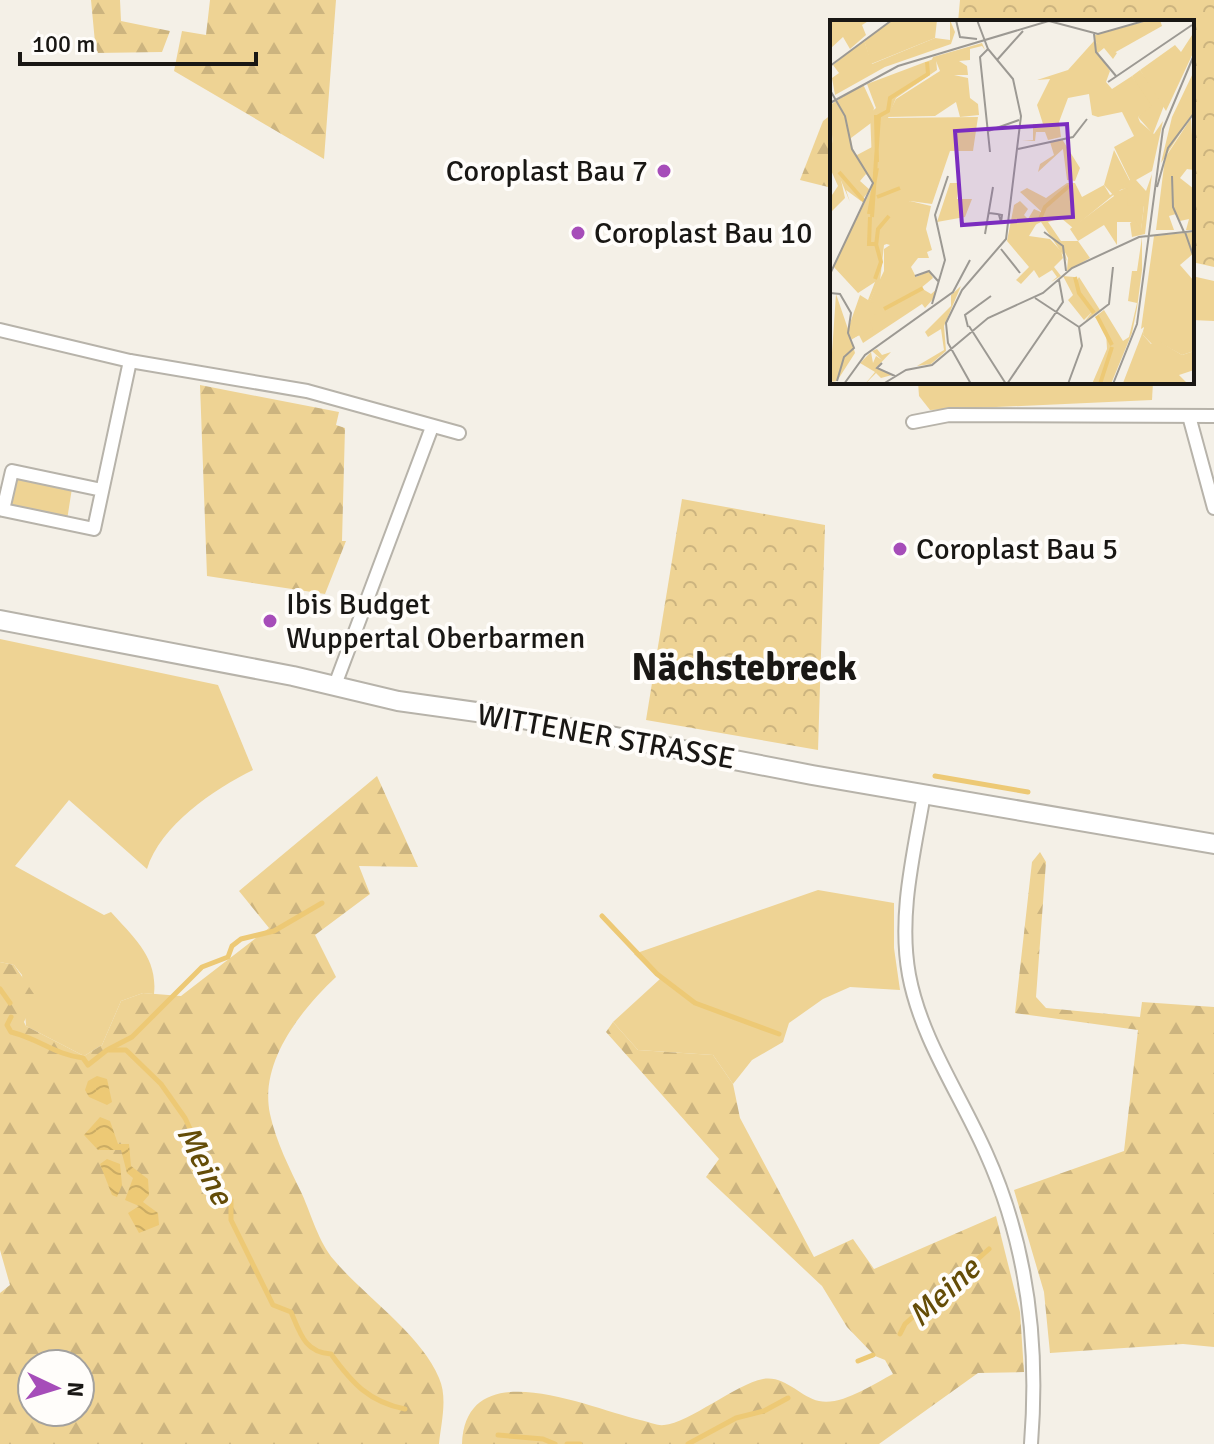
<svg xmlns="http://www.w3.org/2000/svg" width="1214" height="1444" font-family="Signika,sans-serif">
	<defs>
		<pattern id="forest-firs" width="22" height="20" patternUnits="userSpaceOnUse" patternTransform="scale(2)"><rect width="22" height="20" fill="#eed394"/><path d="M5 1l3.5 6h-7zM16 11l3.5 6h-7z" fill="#ccb47f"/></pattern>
		<pattern id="park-crowns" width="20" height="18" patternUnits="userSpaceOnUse" patternTransform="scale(2)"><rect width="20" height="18" fill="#eed394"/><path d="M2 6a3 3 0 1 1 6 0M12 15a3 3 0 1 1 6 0" fill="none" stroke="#ccb47f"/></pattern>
		<pattern id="water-waves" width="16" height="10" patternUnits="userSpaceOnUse" patternTransform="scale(2)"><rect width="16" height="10" fill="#edc975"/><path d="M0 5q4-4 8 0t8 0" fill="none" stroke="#cbac64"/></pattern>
	</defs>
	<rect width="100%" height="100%" fill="#f4f0e7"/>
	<g fill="#eed394">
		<path d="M1192,276L1214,281V321L1192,320Z"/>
		<path d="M918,382H1153L1152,400L930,410L919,396Z"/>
		<path d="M20,478L72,488L67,520L14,508L10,501L14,482Z"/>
		<path d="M0,639L218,685L253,770C214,789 160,826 147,869L69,800L15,866L104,915L111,912C133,937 158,957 154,994L143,993L121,1001L102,1045L84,1056L26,1026L22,975L14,965L0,962Z"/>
		<path d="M818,890L894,903V948L900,990L850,987L823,999L789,1023L783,1042L752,1060L733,1084L713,1055L638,1050L613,1022L660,979L634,954Z"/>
	</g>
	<g fill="url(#forest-firs)" fill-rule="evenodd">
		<path d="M91,0H120L121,21L170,31L162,52L96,53Z"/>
		<path d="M210,0H336L324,159L174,71L182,31L206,35Z"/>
		<path d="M832,114V188L800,180L823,121Z"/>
		<path d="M200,385L339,412L336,425L345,428L342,541H346L325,594L207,576Z"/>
		<path d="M377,776L418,867L359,866L370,894L315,935L336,977C301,1010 259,1062 270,1114C276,1142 290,1169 302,1194C311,1214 319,1243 334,1260C364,1296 421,1334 439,1378C448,1398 441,1423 439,1444H0V1293L10,1285L0,1250V962L14,965L36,997L24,1022L26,1026L84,1056L102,1045L121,1001L143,993L181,996L269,928L239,891ZM32,1364H80V1412H32Z"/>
		<path d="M1040,852L1046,862L1036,997L1046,1008L1140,1017L1142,1002L1214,1007V1347L1183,1344L1050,1353L1044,1292L1014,1190L1124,1151L1138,1030L1015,1013L1032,862Z"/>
		<path d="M613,1022L638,1050L713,1055L733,1084L740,1118L814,1257L853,1239L874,1269L996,1216L1020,1312L1024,1372L978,1373L879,1444H462C466,1351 589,1408 640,1420C647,1421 657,1426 664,1425C689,1423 736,1384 763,1379C785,1375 800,1397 819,1401C842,1406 873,1384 893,1374L885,1360L875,1356L847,1327L822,1286L706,1177L719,1159L606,1032Z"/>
	</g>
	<g fill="url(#park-crowns)">
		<path d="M960,0H1214V267L1192,262V22H958Z"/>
		<path d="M682,499L825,525L818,750L646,720Z"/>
	</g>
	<g fill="url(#water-waves)">
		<path d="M97,1076L107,1079L112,1102L107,1105L89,1097L85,1090L88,1081Z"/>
		<path d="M100,1117L110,1121L118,1144H129L131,1166L148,1179L149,1195L143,1202L158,1213L159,1225L139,1233L128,1213L139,1206L125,1200L133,1178L127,1173L121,1150H98L84,1135Z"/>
		<path d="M107,1159L120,1164L122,1185L117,1197L112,1195L100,1164Z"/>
	</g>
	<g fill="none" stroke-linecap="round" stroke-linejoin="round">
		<g stroke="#edc975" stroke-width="5">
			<path d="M935,776L1028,792"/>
			<path d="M602,916L657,974L695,1003L779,1034"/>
			<path d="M0,989L10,1003"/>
			<path d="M11,1017L7,1025L11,1032C42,1040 53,1054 83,1058L88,1065L107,1050H126L161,1084L185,1118L213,1178L231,1200V1220L273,1305L291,1312C300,1333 305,1353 331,1354C352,1383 369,1402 405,1409"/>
			<path d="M109,1049L132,1037L202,967L228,957L232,946L241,939L274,931L322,903"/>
			<path d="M900,1334L905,1324L989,1249"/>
			<path d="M858,1361L873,1355"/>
			<path d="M498,1435L543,1439L555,1444"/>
			<path d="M567,1444H580"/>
			<path d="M688,1444L736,1418L764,1411L788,1398"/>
		</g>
		<defs>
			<g id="street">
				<path d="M0,330L130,361L307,391L459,433"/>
				<path d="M1189,416L1214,508"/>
				<path d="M913,422L949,415L1214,416"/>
				<path d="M102,490L12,471L3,510L94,529L130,361"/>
				<path d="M335,685L432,427"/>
				<path d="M924,794C914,853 898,915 909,975C921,1039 960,1094 986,1153C1028,1246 1039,1344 1031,1444"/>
			</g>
			<path id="secondary" d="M0,620L293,676L398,701L512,717L812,775L1214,844"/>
		</defs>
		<use href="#street" stroke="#b7b3aa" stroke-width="16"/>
		<use href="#secondary" stroke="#b7b3aa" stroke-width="22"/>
		<use href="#street" stroke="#fff" stroke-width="12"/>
		<use href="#secondary" stroke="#fff" stroke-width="18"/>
	</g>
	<g fill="#a64db9" stroke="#fffdfa" stroke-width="3">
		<circle cx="664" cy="171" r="8"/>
		<circle cx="578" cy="233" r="8"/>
		<circle cx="900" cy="549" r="8"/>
		<circle cx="270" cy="621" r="8"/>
	</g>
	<g text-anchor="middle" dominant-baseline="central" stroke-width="8" stroke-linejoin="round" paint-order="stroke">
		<g font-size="30" fill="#191714" stroke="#fffdfa" text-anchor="start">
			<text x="648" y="171" text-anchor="end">Coroplast Bau 7</text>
			<text x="594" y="233">Coroplast Bau 10</text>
			<text x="916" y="549">Coroplast Bau 5</text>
			<text x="286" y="604">Ibis Budget<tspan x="286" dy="34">Wuppertal Oberbarmen</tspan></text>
		</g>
		<g font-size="30" fill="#191714" stroke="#fffdfa">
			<text transform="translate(606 737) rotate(10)">WITTENER STRASSE</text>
		</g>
		<g font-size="32" font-style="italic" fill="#644c07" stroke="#fffdfa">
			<text transform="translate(205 1165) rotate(63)">Meine</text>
			<text transform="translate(944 1292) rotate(-43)">Meine</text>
		</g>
		<g font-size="38" font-weight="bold" fill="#191714" stroke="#fffdfa">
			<text x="744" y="667">Nächstebreck</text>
		</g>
	</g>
	<g transform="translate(830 20)">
		<rect width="364" height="364" fill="#f4f0e7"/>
		<path d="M0,0H40L32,5L36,15L20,29L13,17L0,29ZM63,0H107L105,18L41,44L34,20ZM152,23L155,30L152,26L140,29V40L129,41L137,46L138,55H124L138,58L140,78L148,84L149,95L130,97L126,82L105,96L57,97L66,79L110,51L106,41L98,49L103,37ZM310,50L335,83L323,114L308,97L318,86L302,56ZM33,64L44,88L41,103L21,118L22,130L27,135L44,126L43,161L36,154L30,161L40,170L31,181L16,170L20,182L4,144L0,85ZM361,98L364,150L357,149L350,158L364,169V210H356L359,199L350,201L346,194L339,196L344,210H326L335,138ZM284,130L300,161L289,171L298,167L314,185L311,211L303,202H287V225L274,205L248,221L260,238L237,251L238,238L229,221H248L240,209L284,176L274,165ZM80,181L101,186L96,209L102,230L97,232L99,238H88L81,247L86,257L99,251L103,258L91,268L101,274L107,269L104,278L95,288L92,284L33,323L29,315L21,320L54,251V229L60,225L53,223L60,196ZM190,181L198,189L194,195L198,199L204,189L213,193L199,216L220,219L231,231L233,238L224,247L231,256L221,262L227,257L222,250L209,258L204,250L191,264L186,260L199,247L177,221L184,185ZM364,212V233L350,245L364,261V331L352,335L327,321L322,324L313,315L314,307L311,309L324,216ZM312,217V250L307,288L302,313L281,364H262L277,329L276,311L265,297L274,290L293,321L299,317L307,283L298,281L302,251H307ZM233,256L244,257L250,277L262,292L254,300L238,280L243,275ZM131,266L114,306L116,331L101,344L87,346L114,330L111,309L98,317L95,312L121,286V275ZM47,329L52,335L61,332L47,347L62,355L51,358L46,353L35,364L45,352L30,343L41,332L43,343L46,336L52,340L42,331Z" fill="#eed394"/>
		<path d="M120,0L125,12L121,24L55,47L5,75L2,58L9,53L3,45L34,20L42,44L105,18L120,20ZM364,12V31L336,91L310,50L345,25L351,32ZM264,21L287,33L283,39L274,28L268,33L280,51L276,62L282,69L302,56L322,86L308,97L310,102L324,114L333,101L322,151L306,160L316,171L322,154L315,214L302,217L300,203L305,200L311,209L314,186L297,185L298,168L289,170L300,160L284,127L304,116L292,92L268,97L262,95L259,74L238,78L229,102L231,117L218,120L215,112H206L205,121L192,120H203V104H213L207,85L220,59L207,60L238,50ZM364,51V92L331,143L342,97ZM0,110L15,178L0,193V178L8,166L0,148ZM232,119L250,148L245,161L237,160L233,129L208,152L210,144L224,135L220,122ZM120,163H129L127,179H142L135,197L107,202ZM237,163H245L252,177L274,165L280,175L287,172L243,208L231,198L218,202L233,224L237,241L211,202L205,205L213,193L190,172L197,168L216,178ZM249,257L270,290L255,301L262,292L245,264ZM315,306L313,315L321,324L327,320L352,335L364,331V350L349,355L358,364L293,363Z" fill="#eed394"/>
		<path d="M106,38L107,50L66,78L58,98L148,97L143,131H120L102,184L80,181L63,203L60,200L59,223L54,225L50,261L40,281L53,289L39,299L43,309L21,319L25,333L7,361L0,362L6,274L18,309L30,275L38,280L45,262L28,273L3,246L43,166L40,93L46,88L37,64Z" fill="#eed394"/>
		<path d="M320,0H330L332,6L284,33L264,21L265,15Z" fill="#eed394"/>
		<path fill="none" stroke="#edc975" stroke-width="4" d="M46,95L47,142M9,152L34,181M47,177L70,168M39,194L47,148M40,197L39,224H46L51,242L45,259M42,197L49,96L58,91L60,78L98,54L97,42M210,199L215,187L239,166M46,226L48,209L59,196M245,257L249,273L264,293M54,289L93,268M267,296L282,325M270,364L282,327"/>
		<path fill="none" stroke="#9c9993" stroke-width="2" d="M126,0L130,17L147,19M219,1L268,14L317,0M264,14L266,32L286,56M158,29L150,37L160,132M167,40L193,11M0,46L62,0M278,62L362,5M0,70L15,96L22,129L43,163L0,254M0,83L68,46L222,0M158,111L189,100M188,129L243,117L257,99M342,156L343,187L354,212M327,167L338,128L364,93M159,193L167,194L172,195L171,202L169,195M214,212L233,226L236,251M355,212L363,235M155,214L163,167M171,229L190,253M85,256L99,251L108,261M0,273L10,274L21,293L18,313L24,328L14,337L7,361M205,278L249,307L252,326L238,364M102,284L115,240L105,195L118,156M139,306L176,364M138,307L135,295L161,276M249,307L279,284L283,247M52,343L47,348L65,356M14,364L35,335L123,272L140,240M53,364L76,350L102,345L158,298L213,273L242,248L309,217L364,211M141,364L118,323L116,303L132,270L176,219L191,96L183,59L158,29L147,0M177,364L233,282L229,260M283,364L307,304L333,109L364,35"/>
		<path fill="#7b2cbf" fill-opacity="0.15" stroke="#7b2cbf" stroke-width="4" d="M237,104L243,197L132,205L125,111Z"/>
		<rect width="364" height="364" fill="none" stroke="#191714" stroke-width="4"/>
	</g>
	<g transform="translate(56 1388) rotate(94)"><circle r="38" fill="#fffdfa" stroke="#a3a19e" stroke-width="2"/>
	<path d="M0-6L14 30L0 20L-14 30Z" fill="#a64db9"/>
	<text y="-12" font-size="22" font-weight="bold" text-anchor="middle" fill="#191714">N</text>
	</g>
	<path d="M20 52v12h236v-12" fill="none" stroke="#191714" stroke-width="4"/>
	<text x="32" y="52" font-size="24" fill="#191714" stroke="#fffdfa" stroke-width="6" paint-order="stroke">100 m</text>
</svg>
